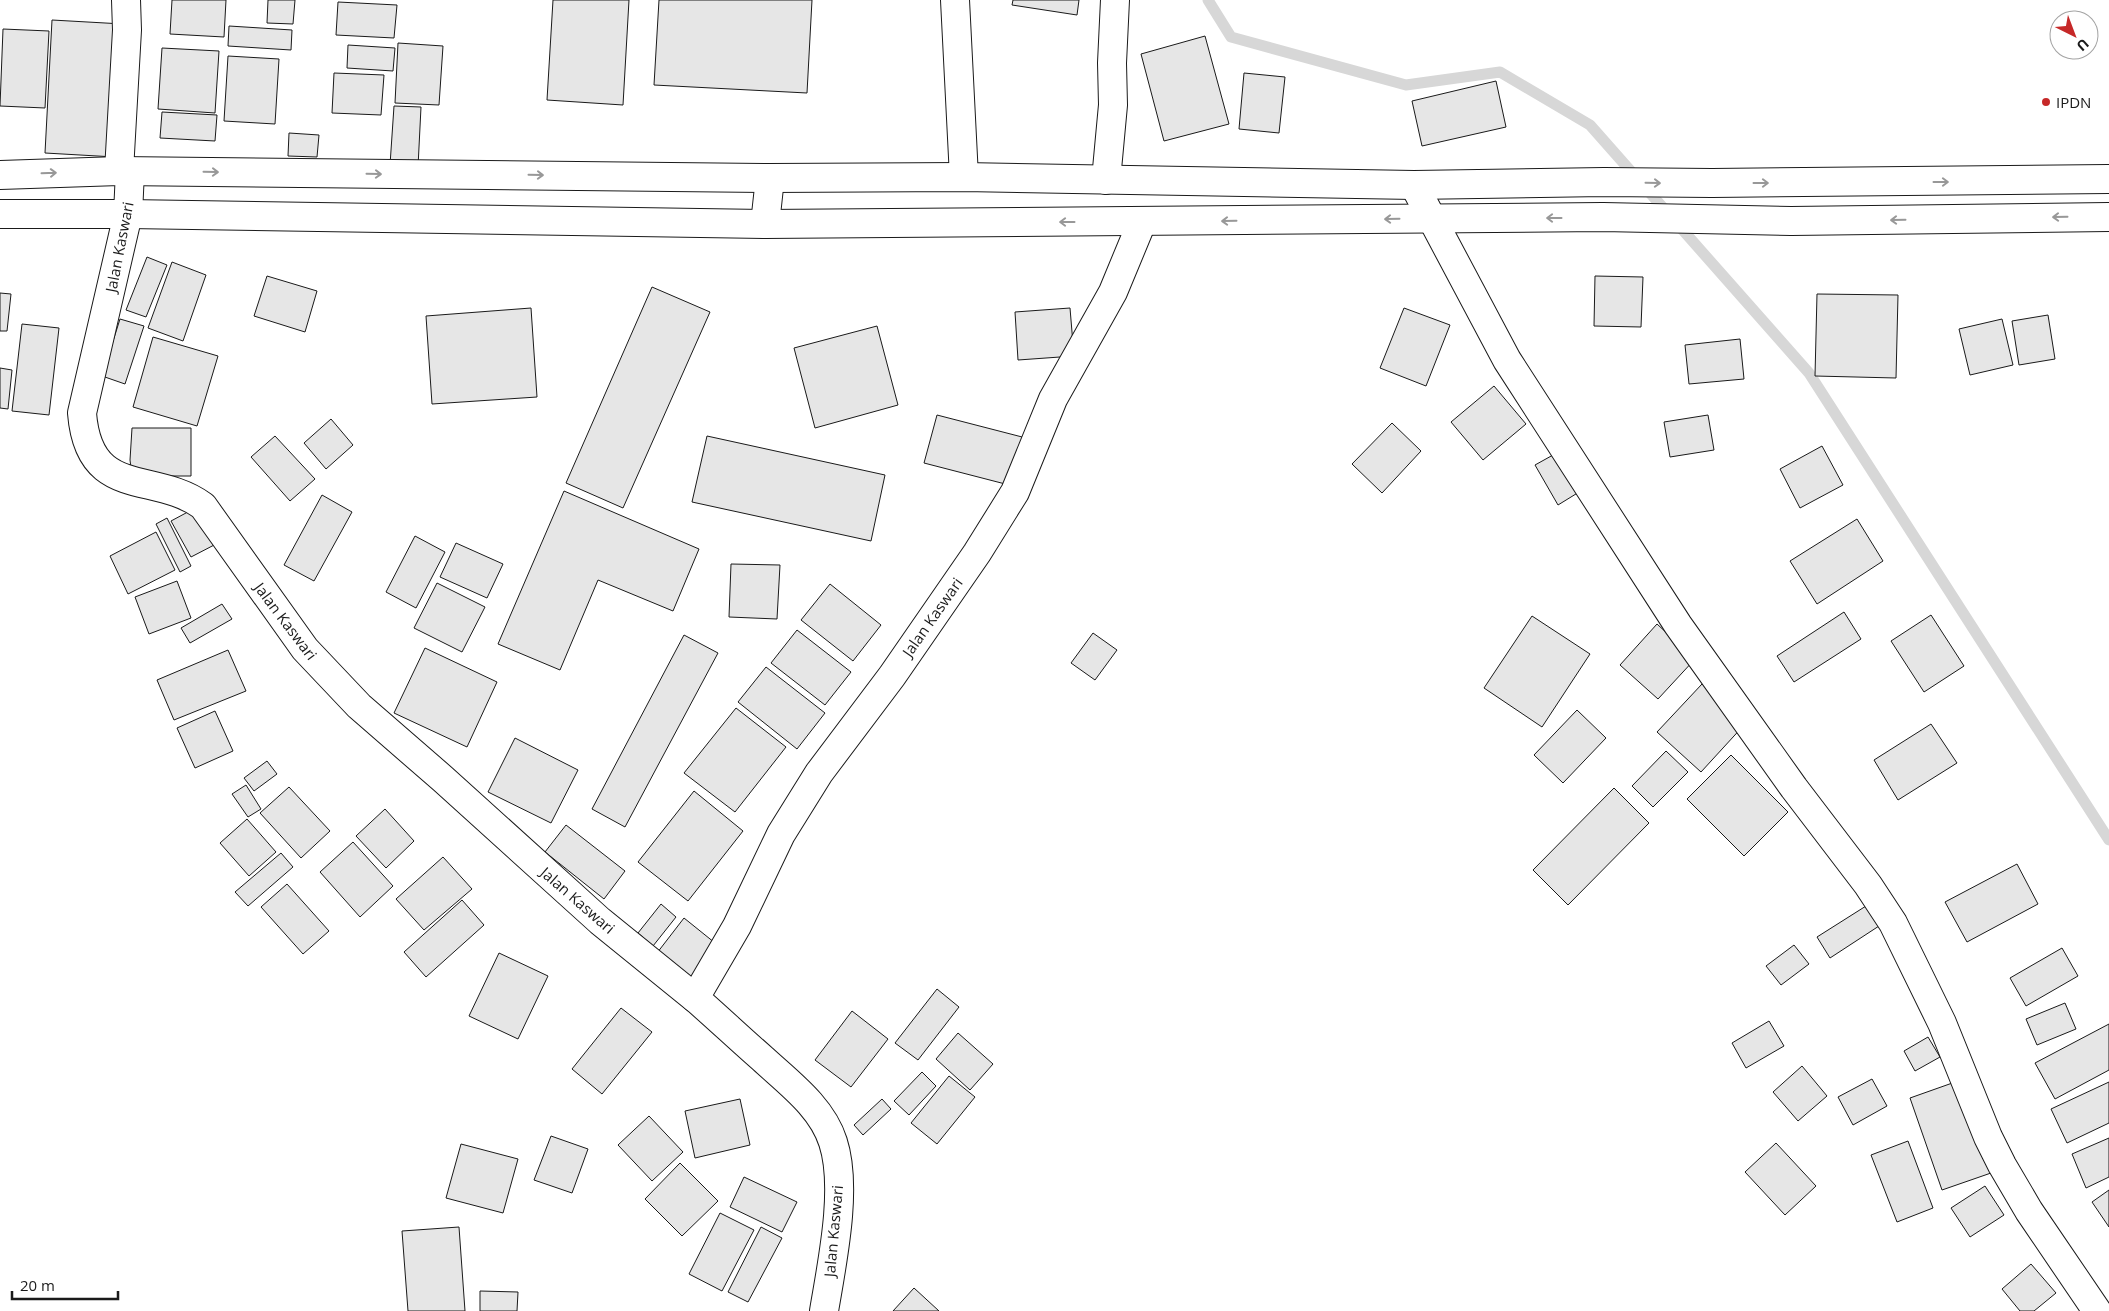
<svg xmlns="http://www.w3.org/2000/svg" width="2109" height="1311" font-family="'Open Sans',sans-serif">
	<rect width="100%" height="100%" fill="#fff"/>
	<g fill="none" stroke-linecap="round" stroke-linejoin="round">
		<path stroke="#d7d7d7" stroke-width="11" d="M1208,0L1231,37L1406,85L1500,72L1590,125L1809,373L2109,840"/>
	</g>
	<g fill="#e6e6e6" stroke="#1a1a1a">
		<path d="M172,0H226L224,37L170,34Z"/>
		<path d="M268,0H295L293,24L267,23Z"/>
		<path d="M553,0H629L623,105L547,100Z"/>
		<path d="M659,0H812L807,93L654,85Z"/>
		<path d="M1013,0H1079L1077,15L1012,5Z"/>
		<path d="M338,2L397,5L394,38L336,35Z"/>
		<path d="M52,20L123,24L115,157L45,153Z"/>
		<path d="M229,26L292,30L291,50L228,46Z"/>
		<path d="M3,29L49,31L45,108L0,106Z"/>
		<path d="M1205,36L1229,124L1164,141L1141,54Z"/>
		<path d="M398,43L443,46L439,105L395,103Z"/>
		<path d="M348,45L395,48L393,71L347,68Z"/>
		<path d="M162,48L219,51L215,113L158,109Z"/>
		<path d="M228,56L279,59L275,124L224,121Z"/>
		<path d="M334,73L384,75L381,115L332,113Z"/>
		<path d="M1244,73L1285,77L1279,133L1239,129Z"/>
		<path d="M1496,81L1506,127L1422,146L1412,101Z"/>
		<path d="M394,106L421,107L418,167L390,165Z"/>
		<path d="M162,112L217,115L215,141L160,138Z"/>
		<path d="M289,133L319,135L317,157L288,156Z"/>
		<path d="M147,257L167,265L146,317L126,310Z"/>
		<path d="M172,262L206,275L183,341L148,328Z"/>
		<path d="M267,276L317,291L305,332L254,316Z"/>
		<path d="M1595,276L1643,277L1641,327L1594,326Z"/>
		<path d="M652,287L710,312L623,508L566,483Z"/>
		<path d="M0,293L11,294L7,331H0Z"/>
		<path d="M1817,294L1898,295L1896,378L1815,376Z"/>
		<path d="M531,308L537,397L432,404L426,316Z"/>
		<path d="M1070,308L1074,356L1018,360L1015,312Z"/>
		<path d="M1404,308L1450,325L1426,386L1380,368Z"/>
		<path d="M2048,315L2055,359L2019,365L2012,321Z"/>
		<path d="M120,319L144,326L125,384L102,376Z"/>
		<path d="M2002,319L2013,365L1970,375L1959,329Z"/>
		<path d="M22,324L59,328L49,415L12,411Z"/>
		<path d="M877,326L898,405L815,428L794,348Z"/>
		<path d="M153,337L218,356L197,426L133,407Z"/>
		<path d="M1740,339L1744,379L1689,384L1685,345Z"/>
		<path d="M0,368L12,370L8,409L0,408Z"/>
		<path d="M1494,386L1526,424L1483,460L1451,422Z"/>
		<path d="M937,415L1026,438L1013,486L924,463Z"/>
		<path d="M1708,415L1714,450L1670,457L1664,422Z"/>
		<path d="M331,419L353,445L326,469L304,443Z"/>
		<path d="M1392,423L1421,451L1382,493L1352,464Z"/>
		<path d="M132,428H191V476H132L130,460Z"/>
		<path d="M275,436L315,479L290,501L251,457Z"/>
		<path d="M707,436L885,475L871,541L692,502Z"/>
		<path d="M1822,446L1843,485L1800,508L1780,469Z"/>
		<path d="M1562,450L1584,489L1558,505L1535,465Z"/>
		<path d="M564,491L699,549L673,611L598,580L560,670L498,644Z"/>
		<path d="M322,495L352,512L314,581L284,565Z"/>
		<path d="M199,506L218,543L191,557L171,521Z"/>
		<path d="M167,518L191,566L180,572L156,524Z"/>
		<path d="M1857,519L1883,561L1817,604L1790,561Z"/>
		<path d="M156,532L175,570L128,594L110,556Z"/>
		<path d="M415,536L445,552L416,608L386,592Z"/>
		<path d="M456,543L503,564L487,598L440,577Z"/>
		<path d="M731,564L780,565L777,619L729,617Z"/>
		<path d="M177,581L191,618L149,634L135,597Z"/>
		<path d="M437,583L485,607L462,652L414,628Z"/>
		<path d="M830,584L881,625L853,661L801,620Z"/>
		<path d="M222,604L232,619L190,643L181,628Z"/>
		<path d="M1844,612L1861,639L1794,682L1777,656Z"/>
		<path d="M1931,615L1964,666L1924,692L1891,641Z"/>
		<path d="M1532,616L1590,654L1542,727L1484,688Z"/>
		<path d="M1657,624L1695,659L1658,699L1620,665Z"/>
		<path d="M797,630L851,672L825,705L771,663Z"/>
		<path d="M1093,633L1117,650L1095,680L1071,663Z"/>
		<path d="M684,635L718,653L625,827L592,809Z"/>
		<path d="M425,648L497,682L467,747L394,713Z"/>
		<path d="M228,650L246,691L174,720L157,680Z"/>
		<path d="M766,667L825,713L797,749L738,702Z"/>
		<path d="M1702,684L1745,724L1701,772L1657,732Z"/>
		<path d="M736,708L786,747L735,812L684,773Z"/>
		<path d="M1577,710L1606,738L1563,783L1534,755Z"/>
		<path d="M215,711L233,751L195,768L177,728Z"/>
		<path d="M1931,724L1957,763L1898,800L1874,760Z"/>
		<path d="M515,738L578,770L551,823L488,792Z"/>
		<path d="M1666,751L1688,772L1653,807L1632,786Z"/>
		<path d="M1731,755L1788,812L1744,856L1687,799Z"/>
		<path d="M267,761L277,774L254,791L244,778Z"/>
		<path d="M246,785L261,809L248,817L232,794Z"/>
		<path d="M289,787L330,831L301,858L260,813Z"/>
		<path d="M1614,788L1649,823L1568,905L1533,870Z"/>
		<path d="M694,791L743,831L688,901L638,862Z"/>
		<path d="M385,809L414,841L386,868L356,836Z"/>
		<path d="M247,819L276,852L249,876L220,843Z"/>
		<path d="M566,825L625,871L604,899L545,852Z"/>
		<path d="M353,842L393,886L360,917L320,872Z"/>
		<path d="M281,853L293,867L248,906L235,892Z"/>
		<path d="M443,857L472,889L424,930L396,899Z"/>
		<path d="M2017,864L2038,904L1967,942L1945,902Z"/>
		<path d="M287,884L329,931L303,954L261,907Z"/>
		<path d="M462,900L484,925L426,977L404,952Z"/>
		<path d="M661,904L676,917L653,946L638,933Z"/>
		<path d="M1866,906L1879,926L1830,958L1817,937Z"/>
		<path d="M684,918L720,947L692,981L657,953Z"/>
		<path d="M1794,945L1809,964L1781,985L1766,966Z"/>
		<path d="M2062,948L2078,976L2026,1006L2010,978Z"/>
		<path d="M499,953L548,976L518,1039L469,1016Z"/>
		<path d="M937,989L959,1007L918,1060L895,1043Z"/>
		<path d="M2065,1003L2076,1029L2037,1045L2026,1019Z"/>
		<path d="M621,1008L652,1032L602,1094L572,1069Z"/>
		<path d="M852,1011L888,1039L851,1087L815,1060Z"/>
		<path d="M1769,1021L1784,1046L1746,1068L1732,1043Z"/>
		<path d="M2109,1024V1070L2055,1099L2035,1063Z"/>
		<path d="M958,1033L993,1064L970,1090L936,1059Z"/>
		<path d="M1928,1037L1940,1057L1915,1071L1904,1051Z"/>
		<path d="M1802,1066L1827,1096L1798,1121L1773,1092Z"/>
		<path d="M922,1072L936,1086L909,1115L894,1101Z"/>
		<path d="M949,1076L975,1097L937,1144L911,1123Z"/>
		<path d="M1872,1079L1887,1106L1853,1125L1838,1097Z"/>
		<path d="M1958,1081L1991,1173L1942,1190L1910,1098Z"/>
		<path d="M2109,1082V1123L2067,1143L2051,1109Z"/>
		<path d="M740,1099L750,1145L695,1158L685,1111Z"/>
		<path d="M882,1099L891,1109L863,1135L854,1125Z"/>
		<path d="M649,1116L683,1152L652,1181L618,1145Z"/>
		<path d="M551,1136L588,1149L572,1193L534,1180Z"/>
		<path d="M2109,1138V1177L2086,1188L2072,1154Z"/>
		<path d="M1908,1141L1933,1208L1897,1222L1871,1155Z"/>
		<path d="M1776,1143L1816,1186L1785,1215L1745,1172Z"/>
		<path d="M461,1144L518,1159L503,1213L446,1198Z"/>
		<path d="M680,1163L718,1201L682,1236L645,1199Z"/>
		<path d="M744,1177L797,1202L782,1232L730,1207Z"/>
		<path d="M1985,1186L2004,1215L1970,1237L1951,1208Z"/>
		<path d="M2109,1190V1227L2092,1202Z"/>
		<path d="M720,1213L754,1230L722,1291L689,1274Z"/>
		<path d="M459,1227L465,1311H408L402,1231Z"/>
		<path d="M761,1227L782,1238L748,1302L728,1292Z"/>
		<path d="M2031,1264L2056,1293L2034,1311H2020L2002,1289Z"/>
		<path d="M914,1288L939,1311H893Z"/>
		<path d="M480,1291L518,1292L517,1311H480Z"/>
	</g>
	<g fill="none" stroke-linecap="round" stroke-linejoin="round">
		<defs>
			<g id="minor">
				<path d="M955,0L964,177"/>
				<path d="M119,171L127,30L126,0"/>
				<path d="M130,171L128,214L82,413C89,501 154,470 203,506L305,649L359,706L443,779L600,921L695,998"/>
				<path d="M1106,180L1113,105L1112,63L1115,0"/>
				<path d="M1414,185L1507,360L1678,625L1794,788L1868,885L1893,923L1942,1023L1988,1137L2002,1165L2029,1211L2097,1311"/>
				<path d="M824,1311C832,1263 848,1188 833,1142C822,1107 789,1083 763,1059C740,1039 718,1018 695,998L737,926L781,834L819,773L892,676L977,553L1015,492L1053,399L1113,292L1142,222"/>
			</g>
			<g id="major">
				<path d="M0,175L119,171L770,178L964,177L1414,185L1604,182L1712,183L2109,179"/>
				<path d="M0,214H128L765,224L1603,217L1791,221L2109,217"/>
				<path d="M765,224L770,178"/>
			</g>
		</defs>
		<use href="#minor" stroke="#1a1a1a" stroke-width="30"/>
		<use href="#major" stroke="#1a1a1a" stroke-width="30"/>
		<use href="#minor" stroke="#fff" stroke-width="28"/>
		<use href="#major" stroke="#fff" stroke-width="28"/>
	</g>
	<defs><path id="oneway-shaft" d="M-6 0H5M1.5-3L5.5 0L1.5 3" fill="none" stroke-width="1.6" stroke-linecap="round" stroke-linejoin="round" transform="scale(1.25)"/></defs>
	<g stroke="#989898">
		<use href="#oneway-shaft" transform="translate(211 172) rotate(1)"/>
		<use href="#oneway-shaft" transform="translate(49 173) rotate(-2)"/>
		<use href="#oneway-shaft" transform="translate(374 174) rotate(1)"/>
		<use href="#oneway-shaft" transform="translate(536 175) rotate(1)"/>
		<use href="#oneway-shaft" transform="translate(1941 182)"/>
		<use href="#oneway-shaft" transform="translate(1653 183) rotate(1)"/>
		<use href="#oneway-shaft" transform="translate(1761 183)"/>
		<use href="#oneway-shaft" transform="translate(2060 217) rotate(179)"/>
		<use href="#oneway-shaft" transform="translate(1554 218) rotate(180)"/>
		<use href="#oneway-shaft" transform="translate(1392 219) rotate(179)"/>
		<use href="#oneway-shaft" transform="translate(1898 220) rotate(179)"/>
		<use href="#oneway-shaft" transform="translate(1229 221) rotate(179)"/>
		<use href="#oneway-shaft" transform="translate(1067 222) rotate(180)"/>
	</g>
	<circle fill="#c62828" stroke="#fff" stroke-width="2" cx="2046" cy="102" r="5"/>
	<g text-anchor="middle" dominant-baseline="central" stroke-width="4" stroke-linejoin="round" paint-order="stroke">
		<g font-size="15" fill="#1a1a1a" stroke="#fff" text-anchor="start">
			<text x="2056" y="102">IPDN</text>
		</g>
		<g font-size="15" fill="#1a1a1a" stroke="#fff">
			<text transform="translate(119 247) rotate(-79)">Jalan Kaswari</text>
			<text transform="translate(932 617) rotate(-55)">Jalan Kaswari</text>
			<text transform="translate(286 621) rotate(53)">Jalan Kaswari</text>
			<text transform="translate(578 900) rotate(41)">Jalan Kaswari</text>
			<text transform="translate(833 1231) rotate(-85)">Jalan Kaswari</text>
		</g>
	</g>
	<g transform="translate(2074 35) rotate(138)"><circle r="24" fill="#ffffff" stroke="#a3a3a3"/>
	<path d="M0-4L9 19L0 12L-9 19Z" fill="#c62828"/>
	<text y="-8" font-size="14" font-weight="bold" text-anchor="middle" fill="#1a1a1a">U</text>
	</g>
	<path d="M12 1291v8h106v-8" fill="none" stroke="#1a1a1a" stroke-width="2.5"/>
	<text x="20" y="1291" font-size="15" fill="#1a1a1a" stroke="#ffffff" stroke-width="4" paint-order="stroke">20 m</text>
</svg>
